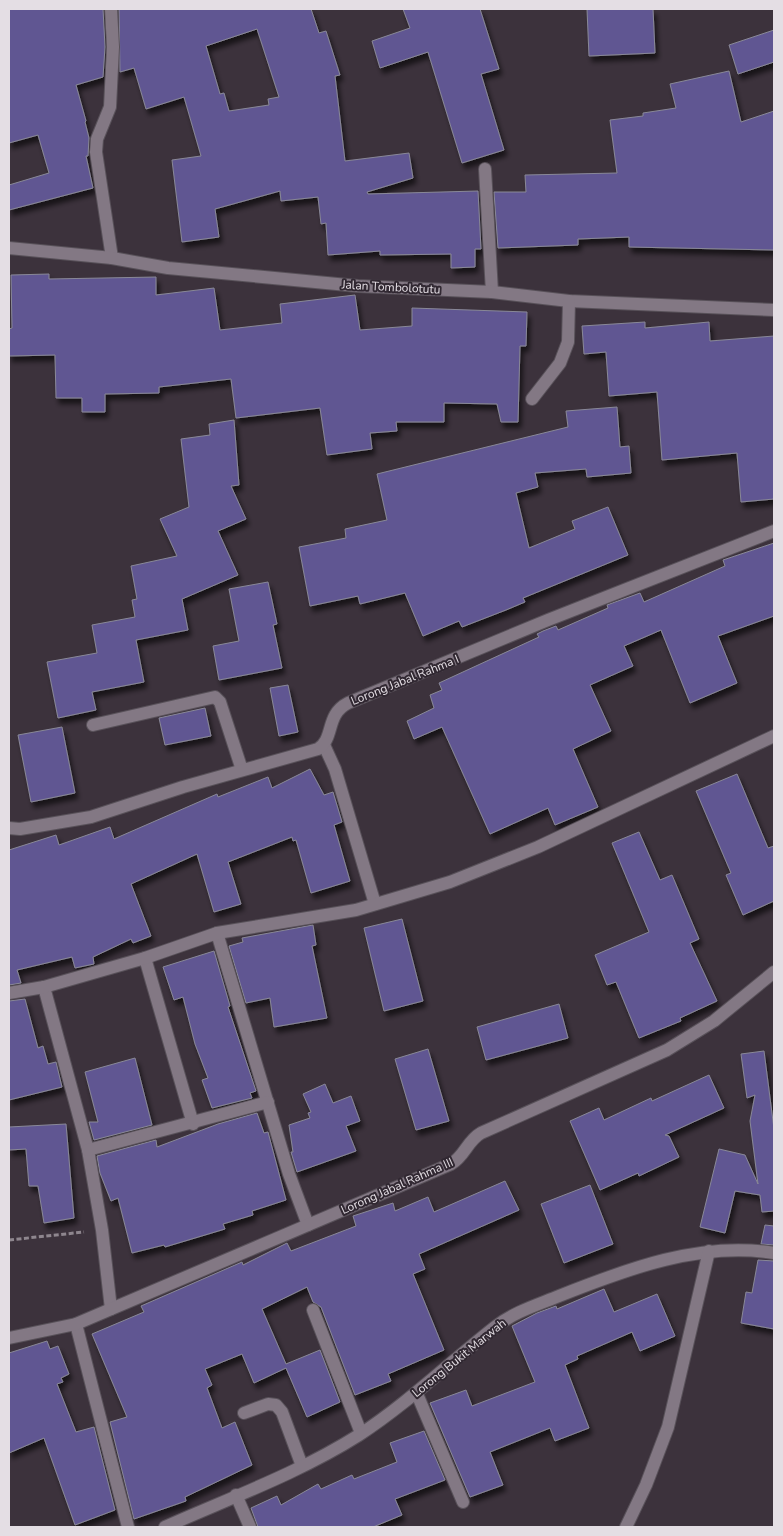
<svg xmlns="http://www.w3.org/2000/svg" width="783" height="1536" font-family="'Nunito Sans',sans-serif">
	<defs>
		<filter id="shadow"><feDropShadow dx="3" dy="5.5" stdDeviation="2.5" flood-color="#0009"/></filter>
	</defs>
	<rect width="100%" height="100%" fill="#3c323c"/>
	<g fill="#605792" stroke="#898897" fill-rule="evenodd" filter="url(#shadow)">
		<path d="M9,9H103L105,47L103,77L76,85L86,121L85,122L89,138L88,156H86L93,188L9,210V185L49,173L38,135L9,143Z"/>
		<path d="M119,9H311L319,33L326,31L340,75L335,76L345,161L409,153L413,178L367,192L368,194L478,191L481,249H475V267L451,268V254L380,255V251L328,255L326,223L321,224L318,197L281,201L280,191L215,209L219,237L182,242L172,160L201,156L184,97L146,109L134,68L120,72ZM257,29L279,97L268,99L269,105L229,111L224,93L220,94L206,46Z"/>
		<path d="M403,9H480L499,69L481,74L504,150L462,163L428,52L380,68L372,41L410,28Z"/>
		<path d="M587,9H653L655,53L589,56Z"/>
		<path d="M774,30V62L738,74L729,45Z"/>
		<path d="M729,71L741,122L774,111V250L629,247V237L578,239V245L498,248L494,192H526L525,175L617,173L610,120L643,116V113L676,108L670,84Z"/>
		<path d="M49,274V279L156,277V295L214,288L220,330L282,323L280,304L355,295L360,330L412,326V308L527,312L526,346H520L518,422H501L497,404L444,403V422H396L397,431L370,433L372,449L327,455L320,408L236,418L231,379L159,387V393L105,394V412H82V398H56L55,355L9,356V329L12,328L11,275Z"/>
		<path d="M645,322V328L709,322L710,341L774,336V499L741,502L737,453L662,460L657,392L609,396L606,352L584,354L582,326Z"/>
		<path d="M617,407L620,447L629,446L631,473L587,477L586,469L535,473L538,487L516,493L529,548L575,529L572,521L608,507L628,555L523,598L525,602L506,610L462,627L459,621L423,636L405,593L360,604L358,596L310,606L299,547L346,538L345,529L387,520L377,474L568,427L566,411Z"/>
		<path d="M234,420L239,485L231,486L246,519L218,531L238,575L182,599L188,630L136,640L144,682L92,692L96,710L58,718L47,662L97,653L92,625L135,617L132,600L137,599L131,566L177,556L160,519L189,507L181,439L210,435L209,424Z"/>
		<path d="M774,543V616L718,636L737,683L690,703L661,630L624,646L633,666L590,685L611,731L573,749L598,807L555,825L548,808L490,834L442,727L414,739L407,721L434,708L430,695L442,690L439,683L539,637L537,634L543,631L556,626L558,630L608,608L607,605L640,593L644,602L725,566L723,560Z"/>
		<path d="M268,582L277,624L273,625L282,668L219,680L213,646L239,641L229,589Z"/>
		<path d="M288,685L298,732L279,736L270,688Z"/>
		<path d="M205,708L211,736L165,745L159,718Z"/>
		<path d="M62,727L75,793L31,802L18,735Z"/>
		<path d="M310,769L324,795L333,792L342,822L334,825L350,881L311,893L296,840L293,841L292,837L228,862L241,904L214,912L197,854L131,884L151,936L133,943L131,939L93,957L94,964L75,968L72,957L17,970L21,983L9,985V850L56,835L59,845L110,827L114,839L217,794L218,797L268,777L272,788Z"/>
		<path d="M737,774L768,848L774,846V901L743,915L726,875L731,873L696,791Z"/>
		<path d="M639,832L660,880L672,875L699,939L690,943L717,1001L680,1018L681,1021L639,1038L616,982L607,985L595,955L649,932L612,843Z"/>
		<path d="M402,919L423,1001L384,1011L364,928Z"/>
		<path d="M313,925L316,945L312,946L327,1018L274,1027L270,998L246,1003L229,946L243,942L242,938Z"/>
		<path d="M214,951L230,1006L228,1007L256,1091L250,1093L252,1098L212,1108L202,1080L208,1078L195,1044L183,997L174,1000L163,967Z"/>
		<path d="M25,999L38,1048L43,1046L48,1064L56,1062L62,1087L9,1100V1001Z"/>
		<path d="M559,1004L568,1038L486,1060L477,1027Z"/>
		<path d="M428,1049L449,1121L416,1130L395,1059Z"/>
		<path d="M764,1051L774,1129V1211L762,1212L760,1195L735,1191L725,1233L700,1227L719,1149L745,1155L758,1184L750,1121L755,1095L747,1098L741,1054Z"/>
		<path d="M135,1058L152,1125L94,1140L89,1122H98L85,1072Z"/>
		<path d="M709,1075L724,1108L665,1135L669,1136L679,1157L639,1176L638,1173L600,1190L570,1121L599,1108L604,1120L651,1098L652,1101Z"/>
		<path d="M325,1084L333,1103L351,1096L360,1121L346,1126L356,1151L297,1172L291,1152H293L289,1125L310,1118L308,1113L311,1112L303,1094Z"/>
		<path d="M257,1113L264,1133L268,1132L286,1200L252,1211L253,1215L223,1224L225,1229L165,1247L164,1245L132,1253L118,1198L111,1201L100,1173L97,1156L156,1140L157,1147L218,1124Z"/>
		<path d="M66,1124L74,1218L44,1223L38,1186H29L26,1149L9,1150V1127Z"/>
		<path d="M505,1181L519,1210L419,1254L425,1269L413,1274L444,1350L388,1374L391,1381L355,1395L321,1307L313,1302L307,1287L262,1309L286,1364L320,1350L340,1402L307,1417L286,1368L254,1383L242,1354L205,1369L212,1385L207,1388L222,1428L235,1422L252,1465L185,1497L186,1501L134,1519L110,1422L127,1417L92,1334L144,1312L141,1306L242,1262L243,1265L287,1243L291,1251L356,1226L353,1216L393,1203L395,1211L428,1197L434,1212Z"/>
		<path d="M590,1185L613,1244L564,1263L541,1204Z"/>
		<path d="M765,1225L774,1226V1245L761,1244Z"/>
		<path d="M758,1260L774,1261V1329L741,1323L746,1292L752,1293Z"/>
		<path d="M604,1289L614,1312L657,1294L675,1336L640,1351L632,1332L577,1356L578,1359L565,1365L589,1428L555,1441L550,1428L490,1452L503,1485L470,1497L430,1403L466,1390L472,1406L535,1382L512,1326L537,1313L556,1306L557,1309Z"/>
		<path d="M47,1341L50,1349L58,1346L69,1374L61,1378L63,1382L57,1384L76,1432L94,1427L115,1510L75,1525L44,1438L9,1453V1353Z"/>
		<path d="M424,1431L445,1480L395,1499L402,1515L373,1527H258L251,1508L277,1496L281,1505L318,1484L321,1489L352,1475L354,1479L397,1462L390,1443Z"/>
	</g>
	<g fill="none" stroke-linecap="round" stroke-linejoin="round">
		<defs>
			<g id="minor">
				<path d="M111,9L113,47L110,107L97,139L96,152L112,258"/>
				<path d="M485,169L492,292"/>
				<path d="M9,248L112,258L168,268L358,286L492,292L569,301L774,310"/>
				<path d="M532,399L560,363L568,342L569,301"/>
				<path d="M93,725L215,697L220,702L242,770"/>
				<path d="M324,745L335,769L375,904"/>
				<path d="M9,828L20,829L91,817L183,787L318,749C335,738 325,715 348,703L548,620L774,531"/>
				<path d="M217,933L289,1174L308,1225"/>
				<path d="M145,958L193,1124"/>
				<path d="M44,987L88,1150L102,1230L111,1309"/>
				<path d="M9,993L44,987L145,958L217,933L356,910L450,882L538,847L774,736"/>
				<path d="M88,1150L268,1102"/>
				<path d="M313,1310L361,1433"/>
				<path d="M76,1324L128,1527"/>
				<path d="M9,1338L76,1324L451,1164C465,1156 467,1141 481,1133L667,1050L714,1021L774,972"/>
				<path d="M417,1394L463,1502"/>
				<path d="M244,1413L268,1404L276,1405L282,1412L302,1466"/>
				<path d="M236,1495L250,1527"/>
				<path d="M165,1527C230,1498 299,1473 359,1435C408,1403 449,1363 495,1327C514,1312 537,1305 559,1296C627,1269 701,1241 774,1253"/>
				<path d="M626,1527L646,1485L668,1427L709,1251"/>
			</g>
		</defs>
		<use href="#minor" stroke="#585159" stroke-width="14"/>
		<path stroke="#8e868e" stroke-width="3" stroke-dasharray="5 2.5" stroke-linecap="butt" d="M9,1240L84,1232"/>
		<use href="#minor" stroke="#837884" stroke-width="12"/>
	</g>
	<g text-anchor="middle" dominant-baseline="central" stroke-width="4" stroke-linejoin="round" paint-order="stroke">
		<g font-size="12" fill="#e4dee4" stroke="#312832">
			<text transform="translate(391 287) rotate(3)">Jalan Tombolotutu</text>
			<text transform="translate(405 680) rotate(-22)">Lorong Jabal Rahma I</text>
			<text transform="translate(397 1186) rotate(-24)">Lorong Jabal Rahma III</text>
			<text transform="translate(459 1358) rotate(-39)">Lorong Bukit Marwah</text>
		</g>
	</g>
	<rect width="783" height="1536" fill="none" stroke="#e4dee4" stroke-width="20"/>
</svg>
